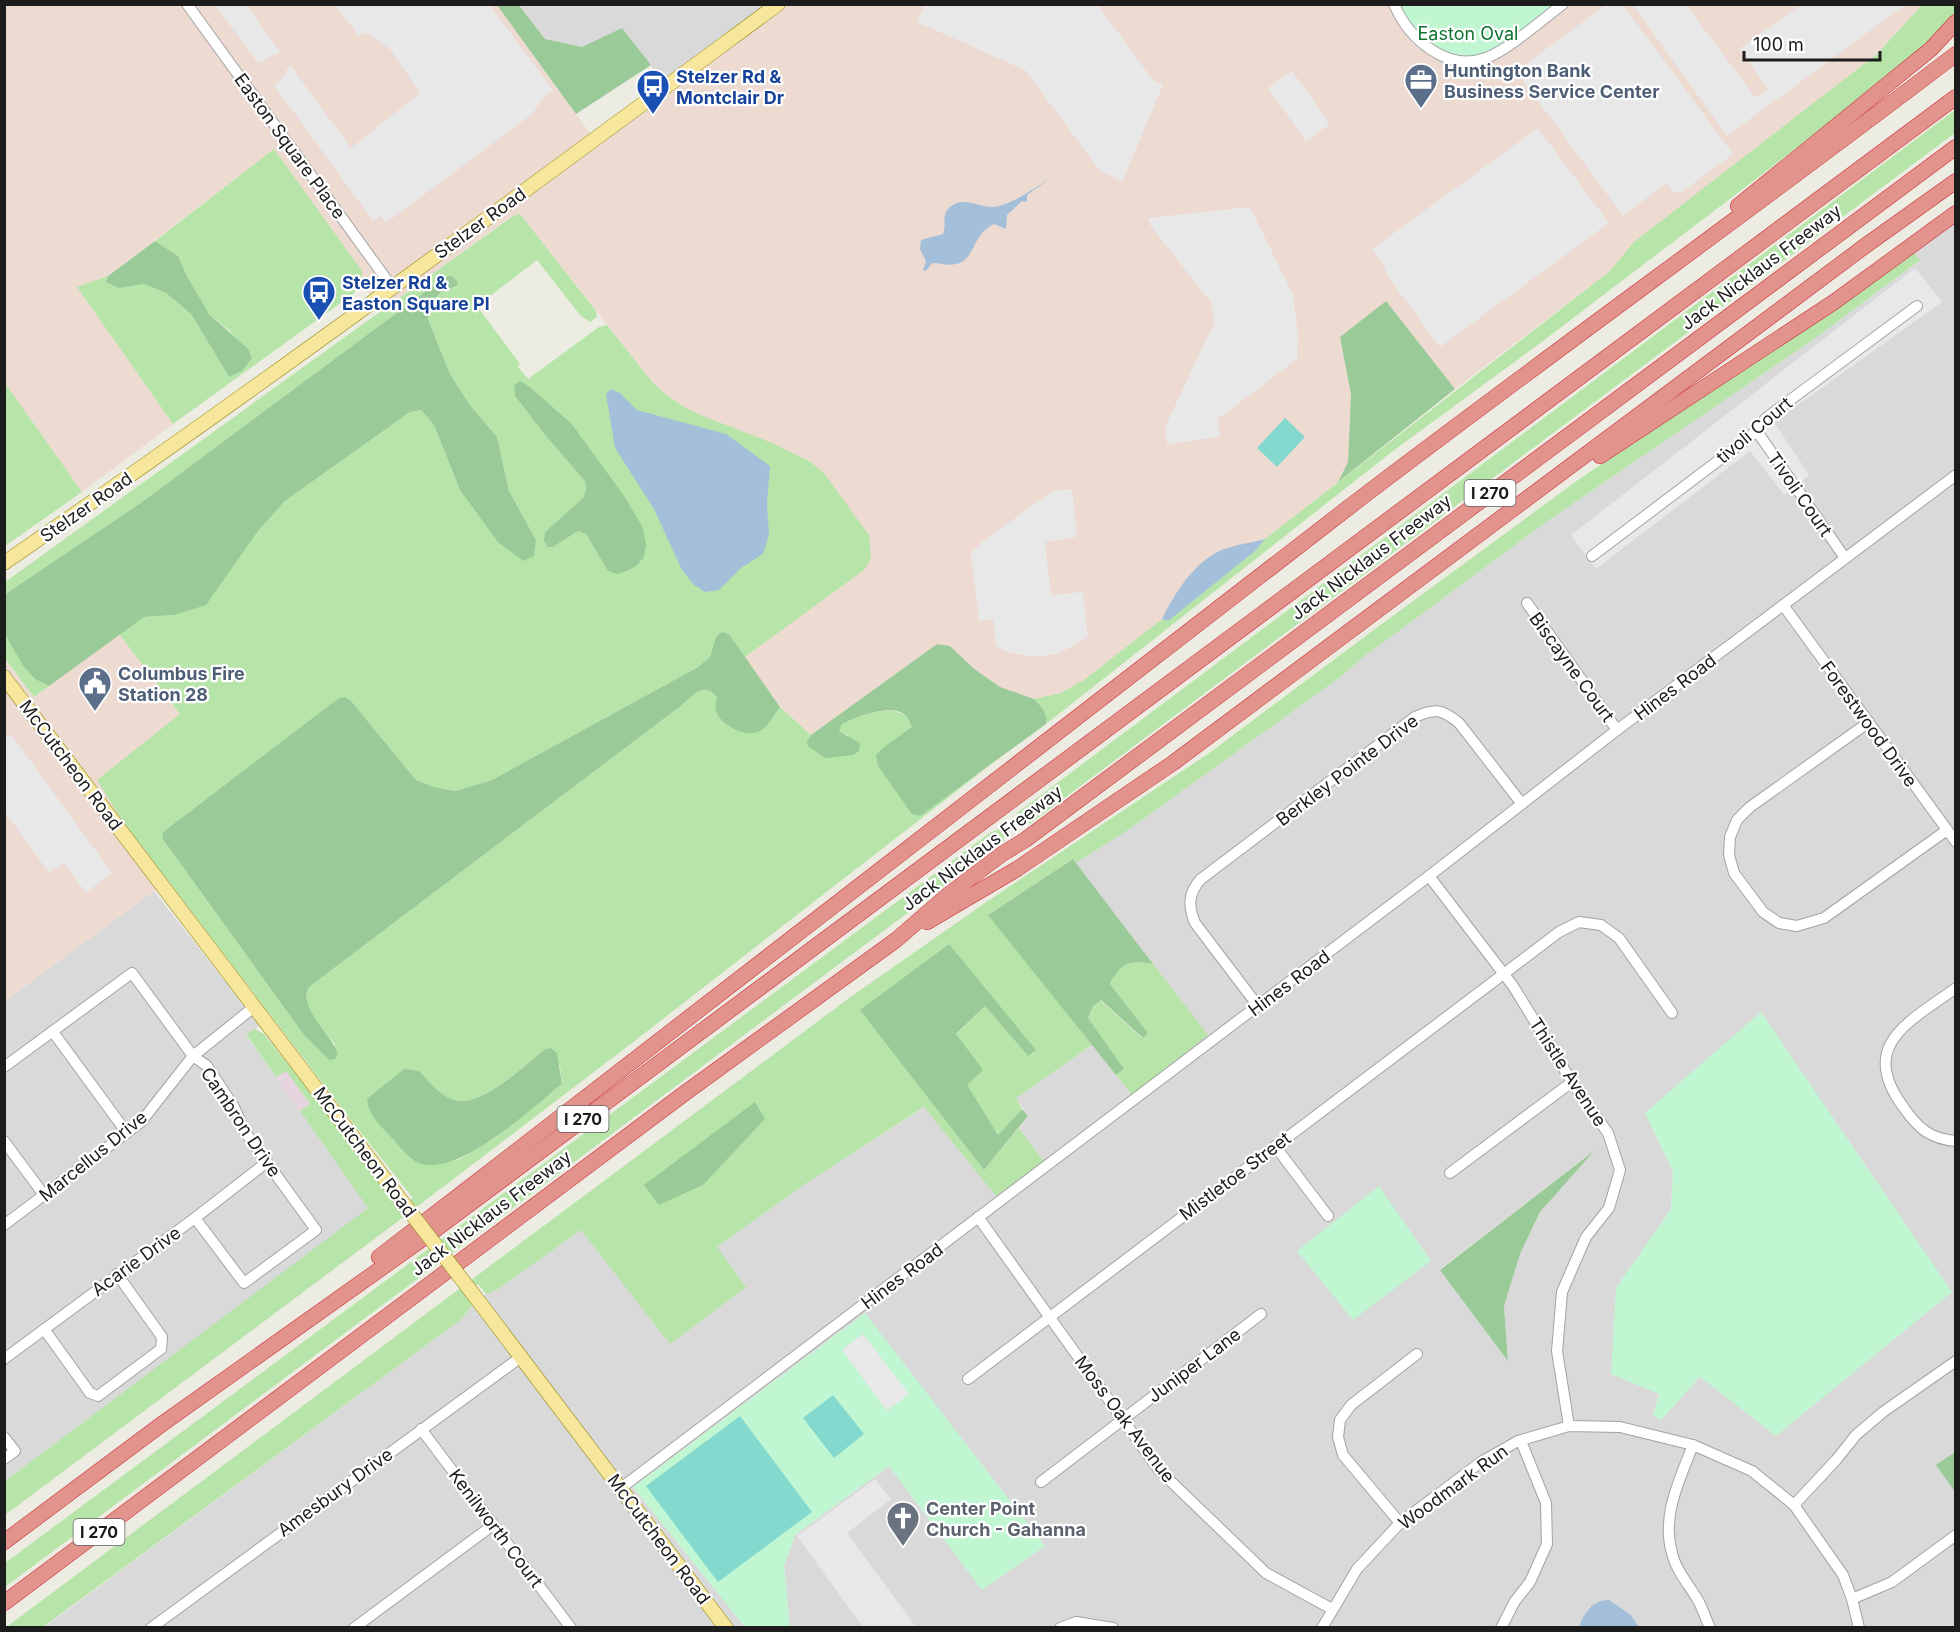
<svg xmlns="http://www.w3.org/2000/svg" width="1960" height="1632" font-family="Inter,sans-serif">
	<rect width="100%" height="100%" fill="#edece2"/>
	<g fill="#dad9d9" fill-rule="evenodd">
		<path d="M520,5H778L666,86L622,28L582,47L545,39Z"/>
		<path d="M1955,221L1956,1452L1937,1465L1955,1492V1627H1639L1631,1615L1589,1607L1579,1628L790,1627L784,1566L795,1535L889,1466L982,1590L865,1313L633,1487L745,1627L43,1628L459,1321L473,1305L486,1294L498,1289L582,1229L717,1247L805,1184L925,1107L996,1196L1044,1162L1019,1128L1028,1116L1016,1098L1092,1045L1132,1095L1207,1035L1076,863L1128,830L1339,678L1362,658L1549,520L1817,337L1919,261L1913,252ZM1645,1113L1952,1292L1700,1377L1653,1415L1659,1394L1616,1288L1671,1210L1673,1171ZM1591,1153L1540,1212L1520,1254L1504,1306L1508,1360L1440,1269Z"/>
		<path d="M154,891L260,1026L246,1035L369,1208L5,1481V1001Z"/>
	</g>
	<g fill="#eddad1">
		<path d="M4,5H497L594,139L778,5H1922L1877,54L1635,242L1610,271L1455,389L1386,301L1340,337L1351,393L1348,462L1338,482L1265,539L1219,551L1173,597L1162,619L1084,680L1061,693L1034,699L1000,687L973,668L950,646L937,644L811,735L780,707L745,657L864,570L703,416L686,408L669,397L653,383L520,214L512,216L381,311L273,150L108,276L77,287L173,424L82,492L5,383Z"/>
		<path d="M119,634L180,714L98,780L122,820L169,880L5,1001L4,659L34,697Z"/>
	</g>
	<path fill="#e6d4de" d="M286,1070L310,1104L300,1111L276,1077Z"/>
	<g fill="#b7e5a9" fill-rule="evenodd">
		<path d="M1922,5H1955V14L1937,35L1840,115L1543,341L1393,451L1046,724L1047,718L1034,699L1061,693L1084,680L1162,619L1168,620L1255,551L1265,539L1610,271L1634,242L1877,54Z"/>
		<path d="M1955,110V133L1031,823L1022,825L1016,821L1017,813Z"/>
		<path d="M274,149L362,271L361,282L353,294L173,424L77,287L108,276L107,282L119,288L144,284L166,293L191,314L229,377L242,371L231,332L209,314L186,274L178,256L155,241Z"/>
		<path d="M520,214L596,311L597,317L590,322L580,315L537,260L477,306L520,364L518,367L528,379L599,327L607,325L653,383L669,397L686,408L703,416L772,443L809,461L823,472L869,535L871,558L864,570L745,657L729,634L716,638L710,657L698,667L492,780L455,791L434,787L416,780L352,702L345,697L339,699L163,832L162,838L304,1035L329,1060L335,1045C325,1031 298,1004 309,987L682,705C693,695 704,681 717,697C716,721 722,721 742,732L768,724L780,707L811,735L807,741L850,736L839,731L841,724C856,717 889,704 904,715C908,717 910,723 913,727L909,730L920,815L989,766L628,1046L393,1225L5,1515V1481L368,1208L300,1111L310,1104L286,1071L276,1077L246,1034L255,1029L264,1034L393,1198L392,1201L397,1208L413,1198L346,1114L122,820L97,780L180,714L119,634L144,617L174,615L258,531L285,501L410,412L421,410L434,425L460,490L536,540L509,491L497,437L469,404L449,372L428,319L429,309L433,300L440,293L458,285L445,277L142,502L7,593L5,597V582L513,216ZM514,385L530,387L571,423L608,571L586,534L578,531L553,547L545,532L583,498L586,490L585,481L545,435L515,396ZM545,1049L560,1066L562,1084L495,1138L460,1159L436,1164L418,1071C429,1083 445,1102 463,1101C486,1101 527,1064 545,1049Z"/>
		<path d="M1913,252L1920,260L1817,337L1549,520L1362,658L1339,678L1128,830L1076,863L1073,859L989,914L1092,1045L1016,1098L1022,1109L998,1135L966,1085L982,1070L956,1035L985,1006L1028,1056L949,944L861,1010L984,1170L1019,1128L1044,1162L996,1196L924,1107L805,1184L717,1247L746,1287L670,1344L581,1230L498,1289L486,1294L478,1284L465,1294L473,1305L459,1321L43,1627L5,1628L849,998L985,903L1212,751L1379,626L1578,480Z"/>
		<path d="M5,383L82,492L5,546H4Z"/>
		<path d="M4,630L23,666L35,679L49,686L34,697L5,659Z"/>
		<path d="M999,829L1004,833V841L5,1587V1563L991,832Z"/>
		<path d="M1134,961L1153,964L1208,1035L1132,1095L1116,1075L1123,1069L1088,1018L1093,1006L1100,1000L1142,1038L1148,1033L1110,984L1117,970Z"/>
	</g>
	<g fill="#9aca98">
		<path d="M497,5H519L545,39L582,47L622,28L651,65L576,114Z"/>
		<path d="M155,241L178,256L186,274L209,314L248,349L252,358L242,371L229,377L191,314L166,293L144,284L119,288L106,282L108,276Z"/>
		<path d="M452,276L457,281L458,285L440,293L433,300L429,309L428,319L449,372L469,404L497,437L509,491L536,540L534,556L523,561L498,542L460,490L434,425L421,410L410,412L285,501L258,531L206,605L174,615L144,617L49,686L35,679L23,666L5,634L4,597L7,593L142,502L445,277Z"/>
		<path d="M1386,301L1455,389L1338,482L1348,462L1351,394L1340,337Z"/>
		<path d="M520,381L530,387L571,423L624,496L643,528L646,545L644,557L637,565L629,570L617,574L608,571L586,534L578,531L553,547H548L544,541L545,532L583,498L586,490L585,481L545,435L515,396L514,385Z"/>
		<path d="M722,632L729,634L780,707C774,715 768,727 758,732C746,738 719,724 716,711C715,707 716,701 717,697C704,681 693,695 682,705L309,987C297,1006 331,1034 338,1054L335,1059L329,1060L304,1035L162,838L163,832L339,698L345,697L352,702L416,780L434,787L455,791L492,780L698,667L710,657L716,637Z"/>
		<path d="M937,644L950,646L973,668L1000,687L1034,699L1042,708L1047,718L1046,724L920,816L912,814L878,766L876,755L884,747L912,727C911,724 908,718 905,715C891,703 856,717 842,724L839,731L860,743L859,751L853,755L825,758L808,746L807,741L811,735Z"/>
		<path d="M1073,859L1153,964C1131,960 1121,962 1110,984L1148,1033L1143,1038L1101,1000L1093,1006L1088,1018L1124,1069L1116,1075L988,915Z"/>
		<path d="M949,944L1036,1050L1028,1056L985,1006L956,1034L983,1070L967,1085L998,1135L1022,1109L1028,1116L984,1170L860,1010Z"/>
		<path d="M551,1048L557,1053L562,1084C532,1108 462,1174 422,1164C410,1161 402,1149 394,1140C382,1127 369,1117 367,1099L404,1069L419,1071C430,1083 445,1102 463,1101C487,1101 527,1064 545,1049Z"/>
		<path d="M755,1102L765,1119L703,1185L659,1205L644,1185Z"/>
		<path d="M1594,1151L1540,1212L1520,1254L1504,1306L1508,1361L1440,1270Z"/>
		<path d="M1955,1452V1492L1936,1465Z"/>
	</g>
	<g fill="#c0f6d2">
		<path d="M1394,5H1563L1499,51L1471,61L1430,50Z"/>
		<path d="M1761,1012L1952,1292L1776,1436L1700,1377L1661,1420L1653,1416L1659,1394L1611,1374L1616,1288L1671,1209L1673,1171L1645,1113Z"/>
		<path d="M1379,1186L1431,1261L1353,1320L1297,1251Z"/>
		<path d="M865,1313L1045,1546L982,1590L889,1466L795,1535L784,1566L790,1627H745L633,1487Z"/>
	</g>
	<g fill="#83d9ce">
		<path d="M1285,418L1305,437L1277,467L1257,448Z"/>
		<path d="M833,1395L864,1434L834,1458L803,1418Z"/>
		<path d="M740,1416L812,1512L718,1582L646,1486Z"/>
	</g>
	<g fill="#e8e8e8">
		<path d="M489,4L553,90L545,95L532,114L386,223L380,216L373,221L274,85L280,81L290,65L351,148L420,93L390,49L365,32L359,36L335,5Z"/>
		<path d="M215,5H246L280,52L258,63Z"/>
		<path d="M925,5H1098L1152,79L1163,85L1122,182L1100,171L1025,70L917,22Z"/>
		<path d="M1606,5H1623L1733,154L1682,192H1673L1667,183L1623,216L1516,71Z"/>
		<path d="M1633,5H1686L1756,98L1768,89L1739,49L1801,5H1905L1727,136Z"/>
		<path d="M1292,71L1330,124L1306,141L1268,88Z"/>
		<path d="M1538,128L1609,223L1440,347L1388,277L1384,266L1372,249Z"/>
		<path d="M1250,207L1293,295L1298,334L1297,359L1218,419L1220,437L1167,444L1165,427L1214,323L1212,304L1150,225L1148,218Z"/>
		<path d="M1915,268L1942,302L1774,422L1809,475L1784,495L1750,451L1596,569L1571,535Z"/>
		<path d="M1072,489L1077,537L1045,542L1051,595L1083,592L1088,637L1058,654L1032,657L1007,652L996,646L993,619L979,621L971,553L983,541L1053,491Z"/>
		<path d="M11,734L112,873L86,893L64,863L49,873L5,812V738Z"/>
		<path d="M863,1334L909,1394L887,1411L842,1350Z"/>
		<path d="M875,1479L891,1499L847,1533L916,1627H863L797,1536Z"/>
	</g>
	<g fill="#a4bfd9">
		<path d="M1053,176L1027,195V202L1022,201L1007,215L1006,229L994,224C972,234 975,261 956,264C948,266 940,263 932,263L926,271L923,270L926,261L920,249L921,240L943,234C947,225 941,216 949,208C964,193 982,211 999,206C1018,201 1036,187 1053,176Z"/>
		<path d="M611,389L620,393L637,410L726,434L770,466L767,504L769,535L763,554L741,568L719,590L705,592L693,584L682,570L654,509L615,448L606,394Z"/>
		<path d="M1265,539L1255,551L1168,621L1162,619C1174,594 1193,564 1219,551C1233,545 1251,543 1265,539Z"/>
		<path d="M1609,1600L1631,1615L1639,1627H1579C1585,1612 1591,1601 1609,1600Z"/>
	</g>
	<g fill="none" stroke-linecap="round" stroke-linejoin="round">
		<defs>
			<g id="minor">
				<path d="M187,4L392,287"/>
				<path d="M1394,4C1409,39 1446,72 1486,58C1508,50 1543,19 1563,4"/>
				<path d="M1756,430L1845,558"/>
				<path d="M1592,556L1751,436L1766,418L1917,306"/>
				<path d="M1527,603L1617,730"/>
				<path d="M1783,605L1956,842"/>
				<path d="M1869,722L1750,807L1737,820L1730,837L1729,855L1734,873L1763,912L1779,923L1797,926L1824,918L1947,830"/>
				<path d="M1429,876L1513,986L1572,1082L1608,1133L1620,1170L1609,1208L1586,1237L1562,1292L1557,1351L1569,1426"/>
				<path d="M1956,988C1909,1022 1857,1045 1904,1108C1918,1128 1930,1139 1956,1141"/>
				<path d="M1258,1006L1195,923C1188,906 1188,893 1201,879L1415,717C1435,708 1442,709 1459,723L1522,804"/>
				<path d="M53,1032L127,1133"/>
				<path d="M4,1067L132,973L193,1056L207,1066L234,1107L245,1132L316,1230L244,1283L195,1218"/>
				<path d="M4,1141L44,1195"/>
				<path d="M1275,1146L1328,1216"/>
				<path d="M1450,1173L1572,1082"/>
				<path d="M978,1217L1159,1470L1266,1573L1332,1609"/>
				<path d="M4,1225L141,1122L193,1056L254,1007"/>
				<path d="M44,1329L90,1393L98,1396L161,1349L162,1337L117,1274"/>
				<path d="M4,1359L195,1218L267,1162"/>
				<path d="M968,1379L1559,932L1579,922L1601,925L1619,938L1672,1013"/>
				<path d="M421,1429L571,1628"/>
				<path d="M4,1437L15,1451L4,1459"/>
				<path d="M1693,1445C1680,1479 1661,1516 1672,1553C1676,1571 1690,1586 1699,1602C1703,1610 1706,1619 1710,1628"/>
				<path d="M1041,1482L1261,1314"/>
				<path d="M621,1488L1429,876L1617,730L1956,475"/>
				<path d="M1794,1505L1836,1460L1856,1435L1883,1412L1956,1361"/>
				<path d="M1400,1523L1343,1455L1338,1437L1340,1420L1351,1405L1417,1354"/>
				<path d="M1852,1599L1892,1582L1956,1535"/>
				<path d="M151,1628L521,1357"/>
				<path d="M354,1628L493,1525"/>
				<path d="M1060,1628L1076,1622L1113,1628"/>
				<path d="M1322,1628L1357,1569L1400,1523L1481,1462L1518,1441L1569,1426L1620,1427L1693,1445L1752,1471L1794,1505L1843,1575L1852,1599L1859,1628"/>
				<path d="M1501,1628L1515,1601L1530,1582L1547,1544L1546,1503L1521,1441"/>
			</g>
			<g id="major">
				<path d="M4,563C266,383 522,193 778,4"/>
				<path d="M4,677L394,1191"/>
				<path d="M480,1303L726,1628"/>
			</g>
			<g id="highway">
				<path d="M1738,206L1931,49L1956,22"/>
				<path d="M1600,456L1834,302L1956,213"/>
				<path d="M927,922L1017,869L1173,763L1865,246L1956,181"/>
				<path d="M379,1257C706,1006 1030,751 1357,501C1555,350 1758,205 1956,54"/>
				<path d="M4,1542L162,1424L428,1235L1956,97"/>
				<path d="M4,1603L685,1093L896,940L948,895L1002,854L1025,840L1956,147"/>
			</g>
		</defs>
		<use href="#minor" stroke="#a3a3a3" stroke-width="12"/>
		<use href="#major" stroke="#8d8307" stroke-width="15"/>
		<use href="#highway" stroke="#ce2c39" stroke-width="16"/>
		<use href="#minor" stroke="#fff" stroke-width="10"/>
		<use href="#major" stroke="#f7e79d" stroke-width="14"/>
		<use href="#highway" stroke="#e1938c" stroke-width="15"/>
		<defs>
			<path id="major-bridge" d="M394,1191L480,1303"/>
		</defs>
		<use href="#major-bridge" stroke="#8d8307" stroke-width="15" stroke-linecap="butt"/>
		<use href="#major-bridge" stroke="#f7e79d" stroke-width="14"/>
	</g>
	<defs>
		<symbol id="office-pin" viewBox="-11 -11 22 30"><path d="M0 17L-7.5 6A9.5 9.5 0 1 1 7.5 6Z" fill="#5c6f8a" stroke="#fff"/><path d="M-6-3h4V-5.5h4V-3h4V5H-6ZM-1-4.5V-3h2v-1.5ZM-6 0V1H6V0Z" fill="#fff"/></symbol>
		<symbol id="bus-pin" viewBox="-11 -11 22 30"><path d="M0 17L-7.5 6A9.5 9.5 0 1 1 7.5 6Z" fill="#1a4fb4" stroke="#fff"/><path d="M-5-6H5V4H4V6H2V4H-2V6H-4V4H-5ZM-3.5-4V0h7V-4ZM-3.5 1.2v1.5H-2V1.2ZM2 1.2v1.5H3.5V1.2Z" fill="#fff"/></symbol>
		<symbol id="civic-pin" viewBox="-11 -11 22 30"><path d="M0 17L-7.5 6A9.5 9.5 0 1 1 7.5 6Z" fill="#5c6f8a" stroke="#fff"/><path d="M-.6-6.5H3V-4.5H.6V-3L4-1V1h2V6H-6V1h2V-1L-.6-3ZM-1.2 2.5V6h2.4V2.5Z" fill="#fff"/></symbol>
		<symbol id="church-pin" viewBox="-11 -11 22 30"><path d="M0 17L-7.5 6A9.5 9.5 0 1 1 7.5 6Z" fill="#6b7280" stroke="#fff"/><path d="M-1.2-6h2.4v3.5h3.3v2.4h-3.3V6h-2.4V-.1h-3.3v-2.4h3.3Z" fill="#fff"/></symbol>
	</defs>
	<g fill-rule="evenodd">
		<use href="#office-pin" x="1402" y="61" width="38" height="52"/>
		<use href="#bus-pin" x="634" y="67" width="38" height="52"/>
		<use href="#bus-pin" x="300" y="273" width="38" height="52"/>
		<use href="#civic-pin" x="76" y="664" width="38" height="52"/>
		<use href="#church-pin" x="884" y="1499" width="38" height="52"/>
	</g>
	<g text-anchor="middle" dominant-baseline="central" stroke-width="4.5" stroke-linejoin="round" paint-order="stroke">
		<g fill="#fff" stroke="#606060" stroke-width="1.5">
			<rect x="1464.5" y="480" width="51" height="26" rx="4.5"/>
			<rect x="557.5" y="1106" width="51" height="26" rx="4.5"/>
			<rect x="73.5" y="1519" width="51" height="26" rx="4.5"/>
		</g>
		<g font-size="16" font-weight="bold" fill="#1c1c1c">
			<text x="1490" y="493">I 270</text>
			<text x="583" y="1119">I 270</text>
			<text x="99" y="1532">I 270</text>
		</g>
		<g font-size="18" fill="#107332" stroke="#fff">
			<text x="1468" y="33">Easton Oval</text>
		</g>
		<g font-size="18" font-weight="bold" fill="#4e5e75" stroke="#fff" text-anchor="start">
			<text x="1444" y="70">Huntington Bank<tspan x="1444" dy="21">Business Service Center</tspan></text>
			<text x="118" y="673">Columbus Fire<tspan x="118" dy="21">Station 28</tspan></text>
		</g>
		<g font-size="18" font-weight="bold" fill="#164399" stroke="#fff" text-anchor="start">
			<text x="676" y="76">Stelzer Rd &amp;<tspan x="676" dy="21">Montclair Dr</tspan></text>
			<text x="342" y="282">Stelzer Rd &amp;<tspan x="342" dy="21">Easton Square Pl</tspan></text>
		</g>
		<g font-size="18" fill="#1c1c1c" stroke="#fff">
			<text transform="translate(290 146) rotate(54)">Easton Square Place</text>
			<text transform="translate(480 223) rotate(-36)">Stelzer Road</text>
			<text transform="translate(1761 267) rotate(-37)">Jack Nicklaus Freeway</text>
			<text transform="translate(1754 430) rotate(-40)">tivoli Court</text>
			<text transform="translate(1800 494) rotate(55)">Tivoli Court</text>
			<text transform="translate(86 507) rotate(-35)">Stelzer Road</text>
			<text transform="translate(1371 557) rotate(-37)">Jack Nicklaus Freeway</text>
			<text transform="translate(1572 667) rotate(54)">Biscayne Court</text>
			<text transform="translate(1675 687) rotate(-37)">Hines Road</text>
			<text transform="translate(1869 724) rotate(54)">Forestwood Drive</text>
			<text transform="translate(71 765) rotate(53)">McCutcheon Road</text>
			<text transform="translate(1347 770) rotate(-37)">Berkley Pointe Drive</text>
			<text transform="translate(982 848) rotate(-37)">Jack Nicklaus Freeway</text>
			<text transform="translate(1289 983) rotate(-37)">Hines Road</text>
			<text transform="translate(1568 1072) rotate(57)">Thistle Avenue</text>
			<text transform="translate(241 1122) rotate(56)">Cambron Drive</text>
			<text transform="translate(365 1152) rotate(53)">McCutcheon Road</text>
			<text transform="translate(93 1156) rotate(-39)">Marcellus Drive</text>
			<text transform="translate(1235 1176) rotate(-37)">Mistletoe Street</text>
			<text transform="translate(491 1213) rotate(-37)">Jack Nicklaus Freeway</text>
			<text transform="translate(136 1261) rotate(-36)">Acarie Drive</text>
			<text transform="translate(902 1276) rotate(-37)">Hines Road</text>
			<text transform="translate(1194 1365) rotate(-37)">Juniper Lane</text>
			<text transform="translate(1125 1419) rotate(53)">Moss Oak Avenue</text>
			<text transform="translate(1453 1487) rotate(-36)">Woodmark Run</text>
			<text transform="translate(335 1492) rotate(-36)">Amesbury Drive</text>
			<text transform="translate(496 1528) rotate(53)">Kenilworth Court</text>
			<text transform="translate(659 1539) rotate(53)">McCutcheon Road</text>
		</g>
		<g font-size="18" font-weight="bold" fill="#5b616d" stroke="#fff" text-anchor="start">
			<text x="926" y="1508">Center Point<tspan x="926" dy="21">Church - Gahanna</tspan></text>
		</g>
	</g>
	<rect width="1960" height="1632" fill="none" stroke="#1c1c1c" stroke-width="12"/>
	<path d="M1744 51v9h136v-9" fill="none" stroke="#1c1c1c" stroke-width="3"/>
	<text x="1753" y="51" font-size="18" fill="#1c1c1c" stroke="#ffffff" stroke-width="4.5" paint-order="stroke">100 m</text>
</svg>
